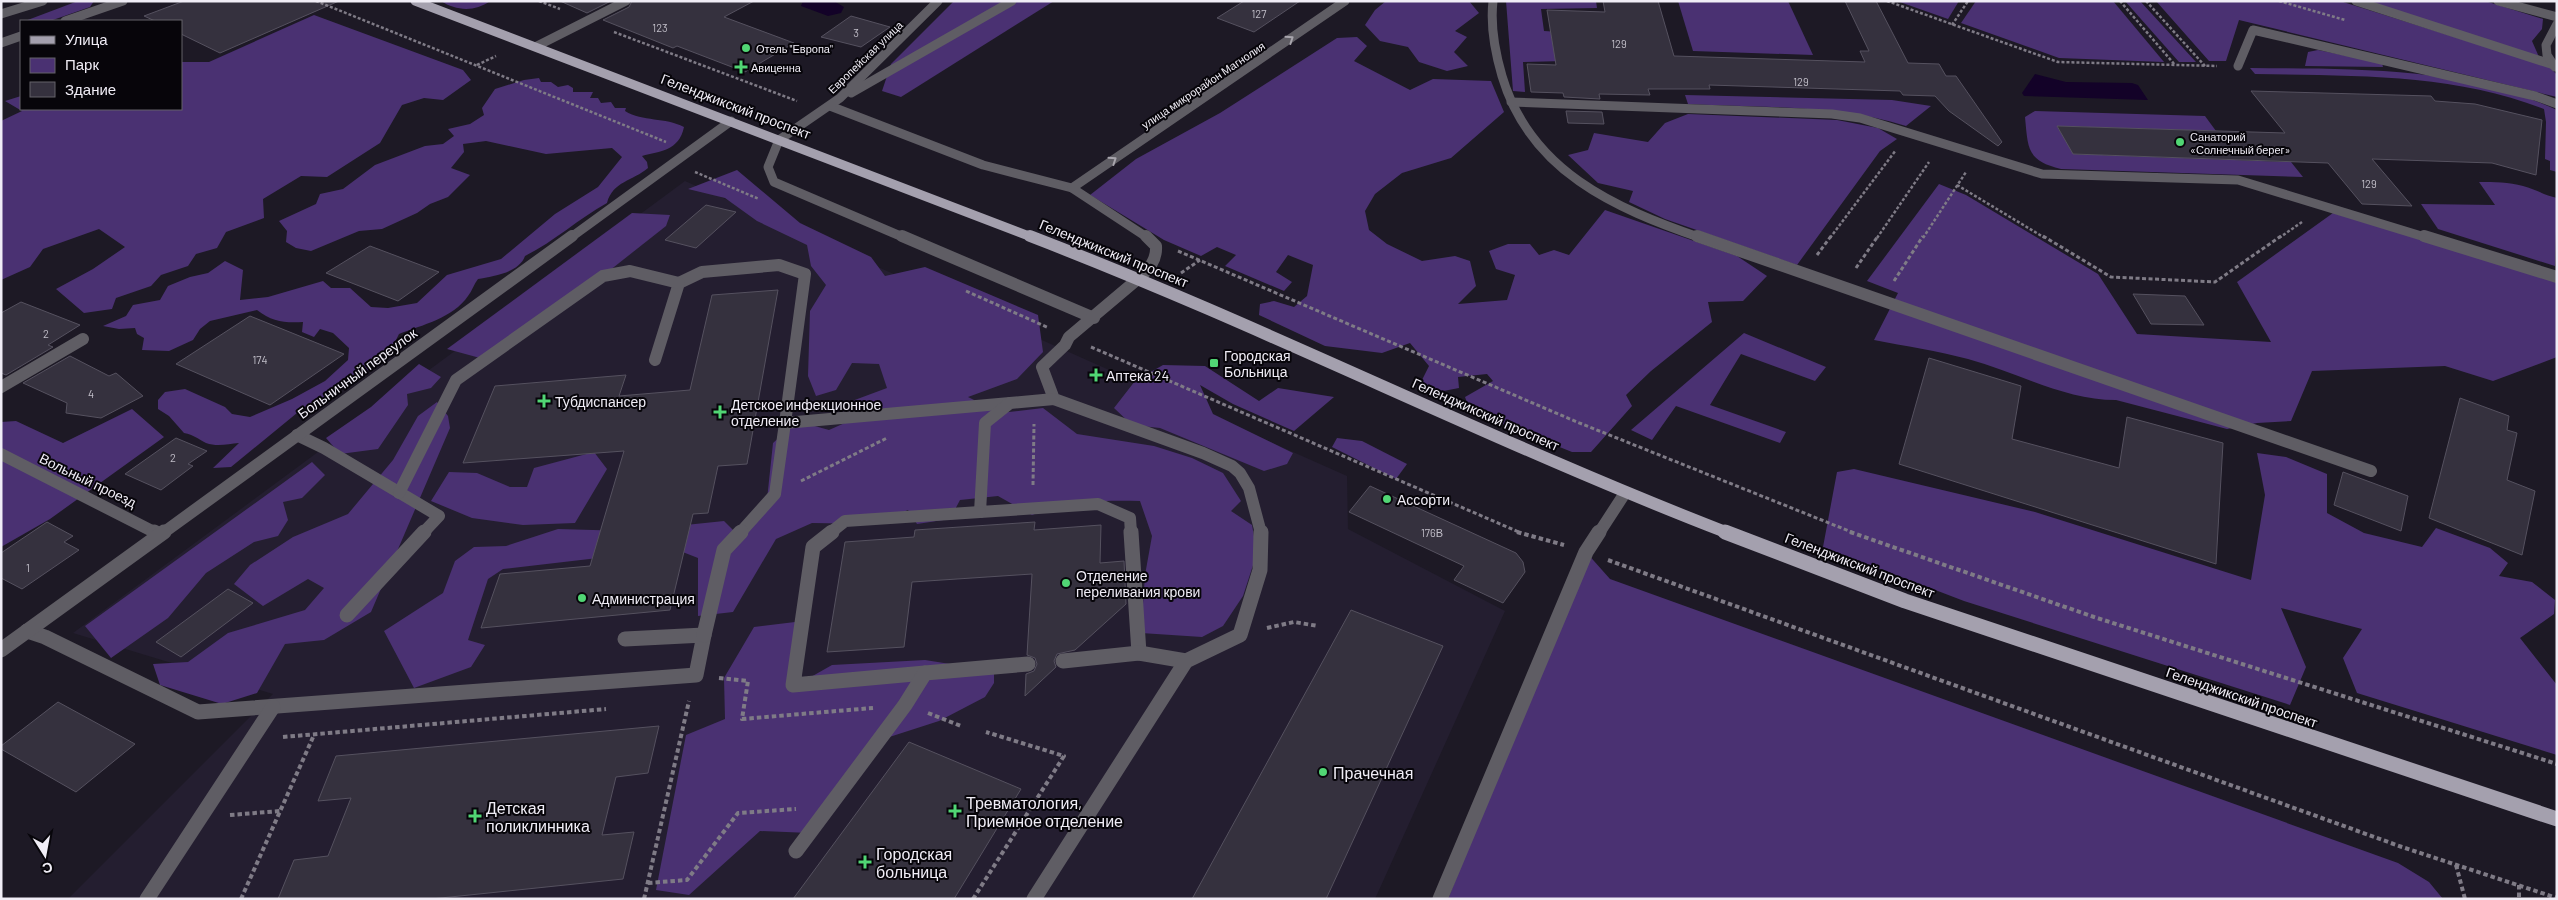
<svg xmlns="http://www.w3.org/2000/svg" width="2558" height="900" font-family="Barlow,sans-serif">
	<rect width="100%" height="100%" fill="#1d1925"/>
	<path fill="#241e30" d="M685,181L1347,476L1348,529L1505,611L1375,899H68L273,694L73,633Z"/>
	<g fill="#4a3172">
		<path d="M78,1H94L90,7L50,21H25Z"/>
		<path d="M441,1H490C475,12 456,11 441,1Z"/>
		<path d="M954,1H1054L901,97L882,91L891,64Z"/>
		<path d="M1386,1H1469L1479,13L1455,31L1467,37L1454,52L1468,66L1447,71L1419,62L1408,47L1380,41L1365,25L1375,10Z"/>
		<path d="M1506,1H1596L1597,8L1541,9L1544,31L1560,32L1564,61L1523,62L1525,92L1513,91Z"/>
		<path d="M1678,1H1788L1813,55L1693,51Z"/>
		<path d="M1897,1H1959L1948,19Z"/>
		<path d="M1976,1H2113L2164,62L2059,58L1961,23Z"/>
		<path d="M2125,1H2140L2196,62H2179Z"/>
		<path d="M2156,1H2340L2550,67L2557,75V97L2239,20L2226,61H2209Z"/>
		<path d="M2366,1H2485L2543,19L2542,29L2532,41L2539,57Z"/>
		<path d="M314,15L463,70L471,80L443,100L424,98L402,105L380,143L327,177L301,176L263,199L264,218L226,232L217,248L196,254L188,266L161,275L151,286L116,298L112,309L84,313L56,289L93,269L125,247L99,229L43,249L30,267L1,280V121L22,111L5,101L21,96V109H181V62H209Z"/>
		<path d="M1357,37L1367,46L1354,61L1410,90L1433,79L1491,81L1504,112L1451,158L1402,173L1375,194L1365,211L1369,230L1387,244L1422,261L1455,256L1470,261L1476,286L1458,304L1507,300L1515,275L1496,269L1489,251L1508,244H1530L1539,255L1554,250L1569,255L1605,210L1737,256L1767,276L1743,301L1708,302L1712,322L1651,371L1626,395L1632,406L1591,452H1572L1470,411L1465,397L1493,381L1487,374L1458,377L1459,388L1433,393L1420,384L1429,366L1410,343L1382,353L1325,346L1259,315L1260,304L1274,301L1294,307L1307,296L1313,265L1288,255L1276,272L1292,282L1284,291L1225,266L1236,255L1217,247L1201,256L1164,240L1090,195L1136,159L1220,113L1337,38Z"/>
		<path d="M2318,50L2382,63L2383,67L2305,66L2308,52Z"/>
		<path d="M2250,68C2353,69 2461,66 2557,110V172L2550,170V161L2545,159L2546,122L2544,109C2451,73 2353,76 2255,74Z"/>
		<path d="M539,78L541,82H551L558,87L568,85L573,88V92H593L590,98H598L601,103L611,102L615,108H626L625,111C643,122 665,117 684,127C679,151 660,151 642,156L647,162L648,168C633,181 613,181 607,203C578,219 555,241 525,256C519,273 493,276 478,279C474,284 472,291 468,296C453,318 422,325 399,334L395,342L399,349L324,401L297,413L231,467L213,468L239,443C228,444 217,447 206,443C198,439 194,435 184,433L169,416L158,409V400L165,392L185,389L225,407L232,414L250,417L292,399L325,381L348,360L349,348L333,333L320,329L314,337L302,332L303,322C285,323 272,322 257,310L210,321L200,329L193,340L169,351L142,350L144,338L137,334L135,328L119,329L103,326L126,316L133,305L160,300L168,286L190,277L208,273L225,261L243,270L240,300L268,297L323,281L331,288H350L371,307L388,308L417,303L447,275L501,259L555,214L598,187L622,157L612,148L546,154L486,141L463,144L464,152L451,168L470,175L448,197L430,204L417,213L382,229L359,231L311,251L296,248L286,242L287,231L279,221L316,204L320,194L343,189L375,165L425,146L443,144L454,136L448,129L470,124L484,115L482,108L495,89L524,80Z"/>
		<path d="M1685,95L1892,100L1931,106L1906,126C1836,104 1761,108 1688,104Z"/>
		<path d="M2035,111L2205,116L2216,131L2057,126L2074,154L2291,162L2303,177L2061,169C2027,161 2028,149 2025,117Z"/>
		<path d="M1688,114L1837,120L1878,128L1897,139L1880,151L1797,265L1665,219L1629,202L1633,191L1598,183L1568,155L1588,150L1594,133L1648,142L1665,123Z"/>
		<path d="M737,170L800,223L871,257L885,276L925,267L1038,315L1043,352L1017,379L968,397L1000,413L1043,408L1077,434L1154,446L1192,458L1223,473L1241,501L1231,511L1252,525L1257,553L1243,596L1223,626L1202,637L1141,633L1145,575L1152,536L1140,501C1102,500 1067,501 1032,515L998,496L960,500L950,519L917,524L908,510L874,524L812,523L776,539L733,612L698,616V558L675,549L503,569L488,579L468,640L485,645L471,667L414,688L384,631L443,593L455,561L474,547L506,546L558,529L628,531L724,521L740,537L766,509L773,443L793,425H811L829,430L847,422L852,401L887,388L879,364L852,363L836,390L816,396L808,376L810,311L826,285L811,266L807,245L757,221L725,198L688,189Z"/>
		<path d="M2479,182C2494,182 2509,182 2523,186C2535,189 2544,195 2557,198L2555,266L2438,229L2421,204L2495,205Z"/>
		<path d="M1939,184L1966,195L2098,274L2137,334L2271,342L2237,282L2333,213L2557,278V357L2493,381L2445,366L2312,371L2291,421L2257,423L2227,429L2116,400C2064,400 2017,372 1968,359C1938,351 1905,346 1874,340L1898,293L1867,281Z"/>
		<path d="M632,213L670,215L666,226L524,338L480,358L447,349Z"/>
		<path d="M1744,333L1826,367L1815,381L1741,354L1710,405L1786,432L1780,443L1676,406L1652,440L1631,430Z"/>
		<path d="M419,364L441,377L431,388L407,394L408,405L378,449L340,454L326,438L371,407Z"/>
		<path d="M1163,365L1205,366L1259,401L1278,388L1334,397L1294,431L1233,404L1200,385L1213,414L1293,453L1287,464L1264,471L1160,428L1132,425L1114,408L1135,381Z"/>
		<path d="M437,402L448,416L450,428L371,612L324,640L285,644L257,693L222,704L160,685L153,664L188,662L228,633L305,610L324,588L308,579L263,606L234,584L250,565L293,537L348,514L393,460L418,416Z"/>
		<path d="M132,409L164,437L50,519L1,547V422L16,421L63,443Z"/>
		<path d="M1337,438L1362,441L1407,464L1396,479L1332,447Z"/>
		<path d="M594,452L607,469L575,523L523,525L472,518L431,501L449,472L477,473L510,487H527L534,468Z"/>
		<path d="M2257,453L2286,457L2327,474V513L2364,533L2422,547L2436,528L2490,548L2508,563L2499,576L2532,582L2555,600L2554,614L2520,638L2557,685V755L2357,693L2343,658L2362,629L2281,608L2306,667L2290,705L1964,601L1823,547L1837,472L1854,469L2035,512L2251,580L2265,495Z"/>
		<path d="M312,462L325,475L302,498L283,502L288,520L278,536L254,542L206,573L168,618L111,658L85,626Z"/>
		<path d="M1586,552L1610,579L2398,863L2429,882L2443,899H1448Z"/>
		<path d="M795,622L802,682L832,665L925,660L994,671V683L985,697L939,721L877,741L810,833L760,831L689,895L656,890L686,735L725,719L724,678L754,627Z"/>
	</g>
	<g fill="#130228">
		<path d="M803,1H834L844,7L841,13L828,16L801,6Z"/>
		<path d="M2035,74L2066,82L2132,83L2138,85L2148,100L2024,96L2022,93Z"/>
	</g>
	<g fill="#35313e" stroke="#55515f">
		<path d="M184,1H339L220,53L181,34V21H155L144,16Z"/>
		<path d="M560,1H611L587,13Z"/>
		<path d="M632,1H754L724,17L794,43L745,72L677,46L673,48L603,20L629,7Z"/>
		<path d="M1244,1H1300L1254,32L1217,18Z"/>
		<path d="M1603,1H1658L1674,56L1865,62L1860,51H1869L1845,1H1876L1908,63L1939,64L1946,76H1956L2002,142L1998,146L1949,111L1935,96L1903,95L1900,91L1709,85L1710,89H1648L1650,95L1599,94L1600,99L1564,97L1563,93L1531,92L1527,64L1556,65L1547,10L1605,12Z"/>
		<path d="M851,16L890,27L861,47L821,37Z"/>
		<path d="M2251,91L2431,96L2435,101L2475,104L2542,120L2536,175L2492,163L2372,159L2412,206L2362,204L2328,163L2073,154L2057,126L2285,133Z"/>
		<path d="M1566,111L1602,112L1604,124L1568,123Z"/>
		<path d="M706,205L736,212L696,248L665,240Z"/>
		<path d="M370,246L439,272L398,301L326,273Z"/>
		<path d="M778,290L747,464L718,466L708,513L693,514L670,610L481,628L500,574L590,566L624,451L463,463L495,386L626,375L619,396L690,390L712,295Z"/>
		<path d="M2133,294L2185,296L2204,325L2151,324Z"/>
		<path d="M21,302L80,325L48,345L53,347L6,375L1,373V313Z"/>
		<path d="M250,316L344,354L270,405L176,364Z"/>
		<path d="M70,356L109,376L116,373L143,396L101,418L66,413L67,403L23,383Z"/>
		<path d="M1929,358L2021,386L2012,439L2119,468L2127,417L2223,443L2216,564L1899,464Z"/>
		<path d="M2460,398L2509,416L2507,430L2517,433L2507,480L2535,491L2522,555L2429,518Z"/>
		<path d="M176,438L207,451L188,464L193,466L161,490L125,474Z"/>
		<path d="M2343,472L2408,496L2401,531L2334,505Z"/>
		<path d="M1370,486L1516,553L1523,562L1525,572L1503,603L1454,580L1464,566L1349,512Z"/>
		<path d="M47,522L73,536L64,542L79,550L22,589L1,578V553Z"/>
		<path d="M1035,522L1034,530L1101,525L1100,563L1124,561L1126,604L1075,650L1057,654L1054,661L1056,667L1025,696L1026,674L1034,671L1037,664L1035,658L1027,655L1032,574L912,582L904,647L827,652L845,542L914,537L915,530Z"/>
		<path d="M228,589L253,603L181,657L156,642Z"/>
		<path d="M1351,610L1443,646L1326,899H1192Z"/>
		<path d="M58,702L135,744L76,792L1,749V746Z"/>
		<path d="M659,726L648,773L616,777L602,835L634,832L623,879L431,899H278L294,860L328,856L351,798L318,801L336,756Z"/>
		<path d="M909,742L1021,789L954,899H793Z"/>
	</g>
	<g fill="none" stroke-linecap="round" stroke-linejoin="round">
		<g stroke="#7f7b86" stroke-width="2.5" stroke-dasharray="3 2" stroke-linecap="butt">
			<path d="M316,1L666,142"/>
			<path d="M539,1L560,9"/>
			<path d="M1887,1L2058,62L2217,66"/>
			<path d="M2120,1L2175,65"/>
			<path d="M2146,1L2205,66"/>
			<path d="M2279,1L2345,20"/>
			<path d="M1952,25L1968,1"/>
			<path d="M614,32L797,101"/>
			<path d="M477,65L496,56"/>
			<path d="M695,172L759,199"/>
			<path d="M1957,185L2045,238"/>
			<path d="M1830,238L1896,150"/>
			<path d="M1877,238L1929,162"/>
			<path d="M1923,238L1966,172"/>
			<path d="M2279,238L2302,222"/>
		</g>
		<g stroke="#7f7b86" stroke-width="3" stroke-dasharray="4 2.5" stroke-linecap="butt">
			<path d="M2043,236L2111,277L2215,282L2281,236"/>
			<path d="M1178,251L1577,422L1854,533"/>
			<path d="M1817,255L1831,236"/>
			<path d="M1856,268L1878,236"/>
			<path d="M1181,273L1200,260"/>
			<path d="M1894,281L1923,236"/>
			<path d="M966,291L1049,328"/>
			<path d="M1091,347L1521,533"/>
			<path d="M801,481L887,438"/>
			<path d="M1033,485L1034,424"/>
		</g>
		<g stroke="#7f7b86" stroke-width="4" stroke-dasharray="4.5 3" stroke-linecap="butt">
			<path d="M1517,532L1564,545"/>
			<path d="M1850,532L2094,617L2557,764"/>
			<path d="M1608,560L2402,847L2557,898"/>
			<path d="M1267,628L1294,622L1318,626"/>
			<path d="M719,678L748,681L742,719L873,708"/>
			<path d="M928,713L961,726"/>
			<path d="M283,737L606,709"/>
			<path d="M230,815L280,811"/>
			<path d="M2456,865L2465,899"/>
			<path d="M648,883L687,880L738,813L796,809"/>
			<path d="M2519,885V899"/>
			<path d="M241,899L314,735"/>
			<path d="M644,899L689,701"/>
			<path d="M973,899L1064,756L986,732"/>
		</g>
		<g stroke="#5f5d64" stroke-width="9">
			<path d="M1493,1C1490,27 1495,52 1502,76C1530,171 1614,208 1701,238"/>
			<path d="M2356,1L2557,66"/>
			<path d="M1,14L43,1"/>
			<path d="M2238,66L2253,30L2535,96L2557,104"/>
			<path d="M2555,67L2547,55L2546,45L2557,24"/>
			<path d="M1511,102L1832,114L1860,118L2042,174L2238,180L2428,238"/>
			<path d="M830,106L983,165L1072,188"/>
			<path d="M779,140L768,167L774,182L905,238"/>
		</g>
		<g stroke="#5f5d64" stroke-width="12">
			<path d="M902,236L1094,318"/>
			<path d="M1697,236L2371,471"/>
			<path d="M2424,236L2557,277"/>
			<path d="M1139,278L1069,337L1065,345L1042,367L1054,399L1203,453L1232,466L1240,473L1249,488L1261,533"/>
			<path d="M655,360L679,283L702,272L779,265L805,274L785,423L1010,403"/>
			<path d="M1054,399L1010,403L985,423L980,512L1098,504L1130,518L1131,533"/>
			<path d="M297,435L324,448L439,516L423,533"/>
			<path d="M399,493L456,380L603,276L630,271L679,283"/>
			<path d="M740,533L775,494L785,423"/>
			<path d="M830,533L845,521L980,512"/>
			<path d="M1599,533L1625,493"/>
		</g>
		<g stroke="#5f5d64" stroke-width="15">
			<path d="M832,532L813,547L793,685L925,673"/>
			<path d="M1131,532L1139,653"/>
			<path d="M347,615L424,532"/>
			<path d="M27,631L45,637L198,712L696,675L704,635L625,639"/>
			<path d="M704,635L724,550L741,532"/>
			<path d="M1063,661L1139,653L1186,661"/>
			<path d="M796,851L905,705L925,673L1028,664"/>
			<path d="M147,899L273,707"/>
			<path d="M1034,899L1186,661L1240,635L1260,570L1261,532"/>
			<path d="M1440,899L1586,552L1599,532"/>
		</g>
		<g stroke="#5f5d64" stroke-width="9">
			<path d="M2498,1L2557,17"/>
			<path d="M65,21L123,1"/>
			<path d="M1,43L21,36"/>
			<path d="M537,46L626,1"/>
			<path d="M851,93L1012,1"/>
			<path d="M779,140L840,98L938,1"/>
			<path d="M570,238L731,121"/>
			<path d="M1148,238L1072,188L1345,1"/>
		</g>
		<g stroke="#5f5d64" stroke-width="12">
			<path d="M1139,278C1149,269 1157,260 1156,246L1146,236"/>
			<path d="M1,387L83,339"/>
			<path d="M1,454L156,533"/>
			<path d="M163,533L572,236"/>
		</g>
		<g stroke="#5f5d64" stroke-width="15">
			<path d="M154,532L159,535"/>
			<path d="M1,650L164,532"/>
		</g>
		<path stroke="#a4a0ae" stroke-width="9" d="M415,1L1034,238"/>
		<path stroke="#a4a0ae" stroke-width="12" d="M1030,236C1267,327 1492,442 1728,533"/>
		<path stroke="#a4a0ae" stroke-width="15" d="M1725,532L1905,601L2557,819"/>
	</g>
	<defs><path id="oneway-chevron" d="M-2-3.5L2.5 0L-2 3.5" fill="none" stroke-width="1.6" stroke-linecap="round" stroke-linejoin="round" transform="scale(1.25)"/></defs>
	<g stroke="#a8a5ad">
		<use href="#oneway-chevron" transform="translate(1290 39) rotate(-34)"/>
		<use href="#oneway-chevron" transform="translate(1113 160) rotate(-34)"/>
	</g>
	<g fill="#51d674" stroke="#07050a" stroke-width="2">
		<circle cx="746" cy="48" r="5"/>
		<path d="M738.5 59.5h5v5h5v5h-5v5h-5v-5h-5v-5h5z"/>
		<circle cx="2180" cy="142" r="5"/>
		<rect x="1209" y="358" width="10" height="10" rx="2.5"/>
		<path d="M1093.5 367.5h5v5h5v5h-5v5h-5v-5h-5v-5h5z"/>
		<path d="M541.5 393.5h5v5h5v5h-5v5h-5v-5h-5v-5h5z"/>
		<path d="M717.5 404.5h5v5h5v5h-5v5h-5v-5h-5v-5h5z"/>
		<circle cx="1387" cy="499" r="5"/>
		<circle cx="1066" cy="583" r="5"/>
		<circle cx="582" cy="598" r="5"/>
		<circle cx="1323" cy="772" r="5"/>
		<path d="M952.5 803.5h5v5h5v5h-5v5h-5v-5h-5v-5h5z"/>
		<path d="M472.5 808.5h5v5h5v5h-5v5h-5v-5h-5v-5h5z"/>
		<path d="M862.5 854.5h5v5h5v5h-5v5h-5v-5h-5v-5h5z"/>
	</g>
	<g text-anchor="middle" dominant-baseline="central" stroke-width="4" stroke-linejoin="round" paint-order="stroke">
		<g font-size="11" fill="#c1bec8">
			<text x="1259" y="13">127</text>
			<text x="660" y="27">123</text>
			<text x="856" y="32">3</text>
			<text x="1619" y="43">129</text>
			<text x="1801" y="81">129</text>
			<text x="2369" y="183">129</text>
			<text x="46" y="333">2</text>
			<text x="260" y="359">174</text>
			<text x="91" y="393">4</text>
			<text x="173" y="457">2</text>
			<text x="1432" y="532">176В</text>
			<text x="28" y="567">1</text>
		</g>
		<g font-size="11" fill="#f0edf6" stroke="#07050a" text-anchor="start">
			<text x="756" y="48">Отель "Европа"</text>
			<text x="751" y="67">Авиценна</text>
			<text x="2190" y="136">Санаторий<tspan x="2190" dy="13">«Солнечный берег»</tspan></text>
		</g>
		<g font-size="11" fill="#f0edf6" stroke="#07050a">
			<text transform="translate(865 57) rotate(-44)">Европейская улица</text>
			<text transform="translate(1203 85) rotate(-34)">улица микрорайон Магнолия</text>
		</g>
		<g font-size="14" fill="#f0edf6" stroke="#07050a">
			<text transform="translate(736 106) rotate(21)">Геленджикский проспект</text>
			<text transform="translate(1114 253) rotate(22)">Геленджикский проспект</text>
			<text transform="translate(357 373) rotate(-36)">Больничный переулок</text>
			<text transform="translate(1486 414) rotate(24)">Геленджикский проспект</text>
			<text transform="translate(88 480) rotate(26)">Вольный проезд</text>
			<text transform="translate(1860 565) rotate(21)">Геленджикский проспект</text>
			<text transform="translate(2242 697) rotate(19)">Геленджикский проспект</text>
		</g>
		<g font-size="14" fill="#f0edf6" stroke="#07050a" text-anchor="start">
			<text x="1224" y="355">Городская<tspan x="1224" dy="16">Больница</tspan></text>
			<text x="1106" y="375">Аптека 24</text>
			<text x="555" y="401">Тубдиспансер</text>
			<text x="731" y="404">Детское инфекционное<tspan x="731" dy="16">отделение</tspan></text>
			<text x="1397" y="499">Ассорти</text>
			<text x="1076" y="575">Отделение<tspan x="1076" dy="16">переливания крови</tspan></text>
			<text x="592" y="598">Администрация</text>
		</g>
		<g font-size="16" fill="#f0edf6" stroke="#07050a" text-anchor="start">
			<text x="1333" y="772">Прачечная</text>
			<text x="966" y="802">Тревматология,<tspan x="966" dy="18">Приемное отделение</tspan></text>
			<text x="486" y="807">Детская<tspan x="486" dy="18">поликлинника</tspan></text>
			<text x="876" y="853">Городская<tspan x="876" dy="18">больница</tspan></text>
		</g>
	</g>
	<rect width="2558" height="900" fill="none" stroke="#f0edf6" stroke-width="5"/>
	<rect x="20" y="20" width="162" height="90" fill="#07050a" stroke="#646268"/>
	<rect x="30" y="36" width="25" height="8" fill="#a4a0ae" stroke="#646268"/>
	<text x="65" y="45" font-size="15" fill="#f0edf6">Улица</text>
	<rect x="30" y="58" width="25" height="15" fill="#4a3172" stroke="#646268"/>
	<text x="65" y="70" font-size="15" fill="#f0edf6">Парк</text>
	<rect x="30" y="82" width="25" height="15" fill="#35313e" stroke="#646268"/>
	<text x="65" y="95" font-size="15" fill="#f0edf6">Здание</text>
	<g transform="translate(45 855) rotate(169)" stroke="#07050a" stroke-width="4" paint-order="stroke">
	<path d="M0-4L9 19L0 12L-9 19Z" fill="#f0edf6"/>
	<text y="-8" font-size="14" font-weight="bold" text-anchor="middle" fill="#f0edf6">С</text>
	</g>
</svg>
